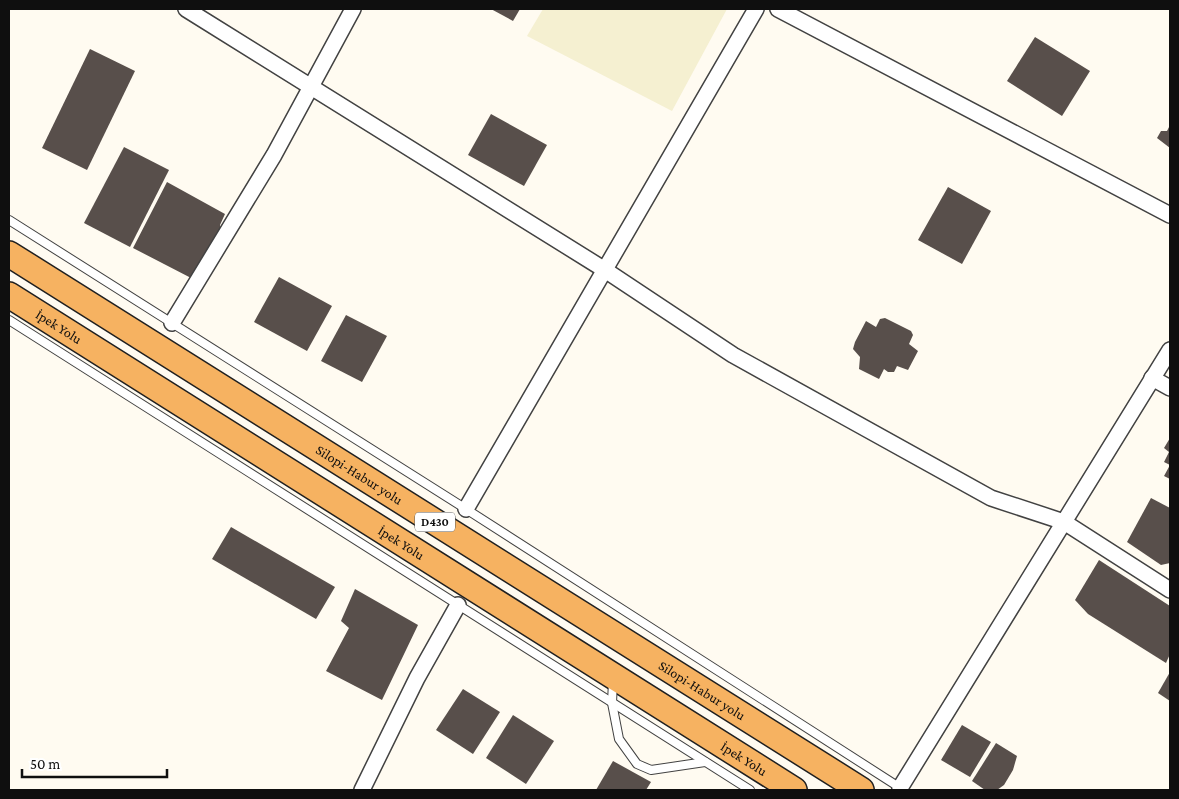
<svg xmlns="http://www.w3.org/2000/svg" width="1179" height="799" font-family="'Crimson Pro',serif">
	<rect width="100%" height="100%" fill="#fffbf1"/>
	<path fill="#f5f0d1" d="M543,9H727L672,111L527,36Z"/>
	<g fill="#584f4b">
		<path d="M491,9H520L513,21Z"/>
		<path d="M1035,37L1090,71L1062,116L1007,81Z"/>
		<path d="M90,49L135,71L87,170L42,148Z"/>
		<path d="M491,114L547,145L524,186L468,155Z"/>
		<path d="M1170,125V148L1157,138L1161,131H1167Z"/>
		<path d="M124,147L169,170L130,247L84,223Z"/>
		<path d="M167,182L225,214L220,225L221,234L193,279L133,248Z"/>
		<path d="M948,187L991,211L962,264L918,240Z"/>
		<path d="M279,277L332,306L307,351L254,322Z"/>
		<path d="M346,315L387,336L362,382L321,361Z"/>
		<path d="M885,318L911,331L913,335L909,344L918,351L908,370L897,366L894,372H888L884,369L879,379L859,369L860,357L853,349L855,342L866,321L876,327L880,319Z"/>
		<path d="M1170,438V479L1164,476L1170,465L1164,462L1169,452L1164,448Z"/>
		<path d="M1151,498L1170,508V563L1161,565L1127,542Z"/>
		<path d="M231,527L335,587L316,619L212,559Z"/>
		<path d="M1099,560L1170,606V654L1166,663L1088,614L1075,600Z"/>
		<path d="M355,589L418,625L382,700L326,671L349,628L341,621Z"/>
		<path d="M1170,672V701L1158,693Z"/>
		<path d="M463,689L500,712L473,754L436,730Z"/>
		<path d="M513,715L554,741L526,784L486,758Z"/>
		<path d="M962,725L991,742L970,777L941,760Z"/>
		<path d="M996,743L1017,756L1013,770L1004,785L997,790H985L972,781Z"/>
		<path d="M613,761L651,782L646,790H596Z"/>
	</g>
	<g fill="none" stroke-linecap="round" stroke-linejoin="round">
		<defs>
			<g id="service">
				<path d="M9,220L466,509L902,789"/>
				<path d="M9,320L750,790"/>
				<path d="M613,681L612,703L619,739L637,764L651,770L705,762"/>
			</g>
			<g id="minor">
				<path d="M186,9L605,270L733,355L991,498L1064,522L1170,590"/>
				<path d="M778,9L1170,215"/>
				<path d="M172,323L274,155L353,9"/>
				<path d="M1152,378L1170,388"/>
				<path d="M466,509L756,9"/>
				<path d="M900,788L1170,350"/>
				<path d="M362,790L417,678L458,605"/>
			</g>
			<g id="trunk">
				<path id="s1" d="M9,254L861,790"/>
				<path id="s2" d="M9,295L794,790"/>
			</g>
		</defs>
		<use href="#service" stroke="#424242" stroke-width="10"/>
		<use href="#minor" stroke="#424242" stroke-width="18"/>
		<use href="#trunk" stroke="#202020" stroke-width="28"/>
		<use href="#service" stroke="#fff" stroke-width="8"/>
		<use href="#minor" stroke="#fff" stroke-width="15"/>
		<use href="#trunk" stroke="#f6b261" stroke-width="25"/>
	</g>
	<g text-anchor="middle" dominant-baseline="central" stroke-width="5" stroke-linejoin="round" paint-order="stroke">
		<rect fill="#fff" stroke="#575757" stroke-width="1" x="415" y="512.5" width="40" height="19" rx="4"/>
		<g font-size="12" font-weight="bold" fill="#0f0f0f">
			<text x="435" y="522">D430</text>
		</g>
		<g font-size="14" fill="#0f0f0f" stroke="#fff">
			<text stroke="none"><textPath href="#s2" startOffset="59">İpek Yolu</textPath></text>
			<text stroke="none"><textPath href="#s1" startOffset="414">Silopi-Habur yolu</textPath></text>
			<text stroke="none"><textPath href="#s2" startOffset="464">İpek Yolu</textPath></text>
			<text stroke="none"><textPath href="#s1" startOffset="819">Silopi-Habur yolu</textPath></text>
			<text stroke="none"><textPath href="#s2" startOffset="869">İpek Yolu</textPath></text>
		</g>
	</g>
	<rect width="1179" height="799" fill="none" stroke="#0f0f0f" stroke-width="20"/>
	<path d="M22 769v8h145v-8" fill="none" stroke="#0f0f0f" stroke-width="2.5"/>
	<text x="30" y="769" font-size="15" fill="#0f0f0f" stroke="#ffffff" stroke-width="4" paint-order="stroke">50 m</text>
</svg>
